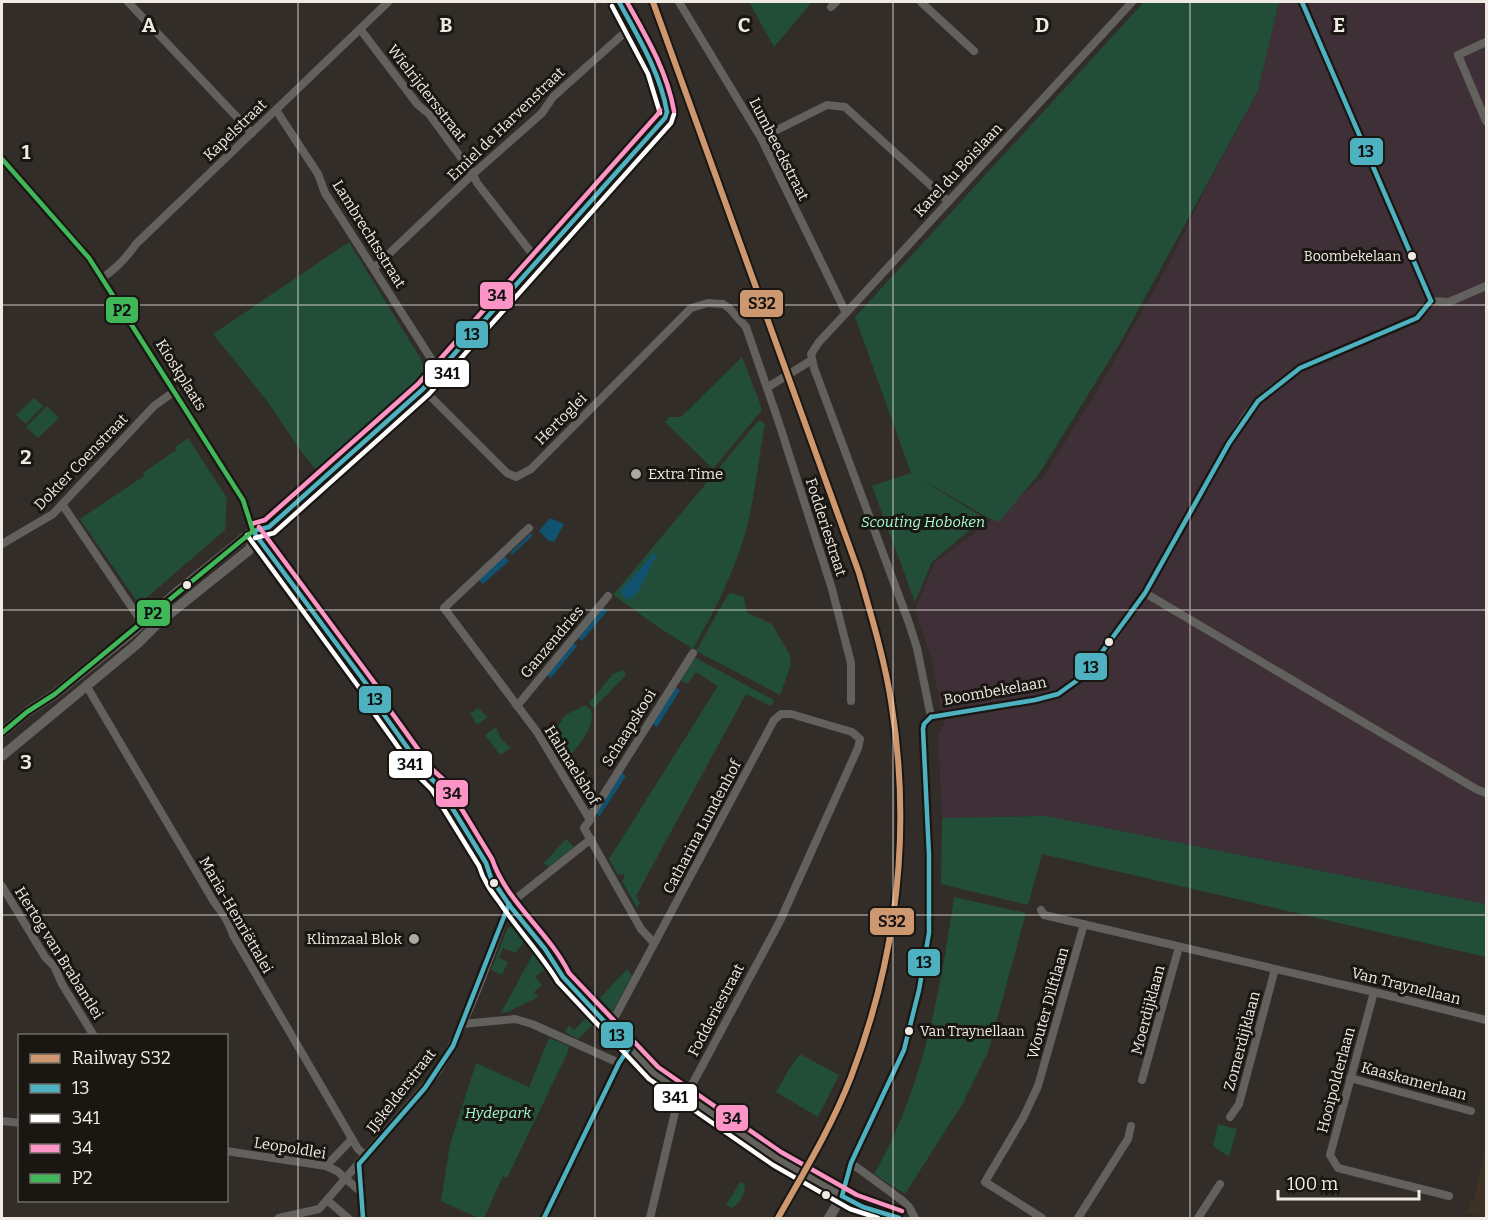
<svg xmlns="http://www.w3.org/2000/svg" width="1488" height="1220" font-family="Bitter,serif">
	<rect width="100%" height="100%" fill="#322d28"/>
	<path fill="#3e3225" d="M1486,1144V1218L1467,1213L1470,1201H1474Z"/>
	<path fill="#3f3038" d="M1279,2H1486V904L1046,816L942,818L938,735L944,724L932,661L915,610L935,562L984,526L1043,477L1093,398L1170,262L1204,192L1258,91Z"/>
	<g fill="#224d38">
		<path d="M749,2H812L774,47Z"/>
		<path d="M1144,2H1279L1258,91L1120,343L1039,474L999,522L988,518L913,474L984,518L932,562L915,602L872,486L911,473L855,317Z"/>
		<path d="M349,242L430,374L317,471L303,454L267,401L213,334Z"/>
		<path d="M742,357L761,406V411L713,469L665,422L669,417H681Z"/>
		<path d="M34,398L43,406L26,424L16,415Z"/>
		<path d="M47,406L59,418L38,438L26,427Z"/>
		<path d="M759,420L765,424C758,460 755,498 745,534C733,574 714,612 693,649L661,629L613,595Z"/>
		<path d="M188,438L227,498L225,530L145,599L136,600L80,519L144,476L143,473L176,450L175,447Z"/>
		<path d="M731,593L744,597L746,609L748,613L772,624L790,655L791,665L780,695L696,651L728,594Z"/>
		<path d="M694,657L774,700L771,706L746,694L636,896L640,903L637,908L622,881L625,877L623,874L618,875L609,859L718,686L696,672L687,684L679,679Z"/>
		<path d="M623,670L626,675L594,708L589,703L613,674Z"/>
		<path d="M585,705L591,710C596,726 579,745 569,757L554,732L565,715Z"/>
		<path d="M478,708L488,717L477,725L470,714Z"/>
		<path d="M496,727L501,739L511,748L500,755L485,735Z"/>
		<path d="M1046,816L1486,904V957L1042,854L1028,905L941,884L942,818Z"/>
		<path d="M566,839L574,847L549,867L544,863Z"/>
		<path d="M954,897L1026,913L988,1052L963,1103L905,1194L874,1174C923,1089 940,993 954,897Z"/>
		<path d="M508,927H512L524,942L515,953L503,948L499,958L508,962L502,975L491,970Z"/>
		<path d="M533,954L545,969L535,977L542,985L534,992L538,997L508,1012L501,1013Z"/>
		<path d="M627,969L632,976L612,1012L600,998Z"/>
		<path d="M587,1017L594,1024L578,1039L565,1032L569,1025L574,1030Z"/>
		<path d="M549,1038L569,1046L567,1054L507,1178L503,1176L484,1218H478L441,1201L450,1144L476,1063L529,1087Z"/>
		<path d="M800,1054L839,1075L818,1117L776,1092L791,1066Z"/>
		<path d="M1218,1124L1237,1129L1229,1157L1213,1146Z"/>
		<path d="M740,1182L745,1184C745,1196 741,1201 732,1208L726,1205Z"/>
	</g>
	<g fill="#115270">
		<path d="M550,518L564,524L554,542L548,540L539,531Z"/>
		<path d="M653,554H657L638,592L628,600L620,592Z"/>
		<path d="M504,556L509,561L483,584L479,580Z"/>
		<path d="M603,607L607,611L582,641L578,638Z"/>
		<path d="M573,643L577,646L551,678L547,675Z"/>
		<path d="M675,687L680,690L657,727L652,724Z"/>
		<path d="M621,772L626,776L599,817L596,811Z"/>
	</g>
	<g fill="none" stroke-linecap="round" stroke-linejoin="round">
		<path stroke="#115270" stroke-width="3" d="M512,553L531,535"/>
		<g stroke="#63615e" stroke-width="8">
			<path d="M128,2L252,133"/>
			<path d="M679,2L761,138L846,313"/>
			<path d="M921,2L974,51"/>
			<path d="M1302,2L1431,301"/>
			<path d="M831,7L836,2"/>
			<path d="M360,29L418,105L429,114L473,174L477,183L537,260"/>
			<path d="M1486,42L1458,55L1486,121"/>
			<path d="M276,110L318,174L325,193L439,371"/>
			<path d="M761,138L827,105L845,107L948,201"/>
			<path d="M2,159L80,247L93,264L243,500L253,531L373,693L377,705L427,775L438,785L486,863C495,902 545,939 563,977L653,1073L671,1087L777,1158L816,1182L863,1207L899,1218"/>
			<path d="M374,268L473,174L542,113L553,97L632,26"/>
			<path d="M102,278C116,269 127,257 136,244L388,2"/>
			<path d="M1431,301L1449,302L1486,286"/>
			<path d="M768,387L812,360"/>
			<path d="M423,389L507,473L516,477L531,469L691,308L708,303L723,304L729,308L746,327L779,423L832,589L851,663V701"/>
			<path d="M62,504L141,621"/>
			<path d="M529,528L444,608L537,732L590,820L584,828L641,929L654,943"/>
			<path d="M253,531L269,527L423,389L601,188L665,118L667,112"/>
			<path d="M2,544L53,514L154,406L175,391"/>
			<path d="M1145,593L1476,789L1486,793"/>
			<path d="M86,685L214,902C223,913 229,922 233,935L358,1149L366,1156"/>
			<path d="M517,706L608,596"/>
			<path d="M931,717L917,648L909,623L814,368L811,354L819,342L846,313L1132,2"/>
			<path d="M931,717L1035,700L1058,694L1086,674L1098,660L1145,593L1229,443L1248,413L1258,401L1272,389L1300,368L1417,318L1431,301"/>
			<path d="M589,818L693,653"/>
			<path d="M2,886L45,957L54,966L62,984L94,1036"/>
			<path d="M509,904L591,839"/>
			<path d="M1041,910L1044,915L1374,992L1486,1020"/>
			<path d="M1374,992L1330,1155L1338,1168L1449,1196"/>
			<path d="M462,1024L515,1019L532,1024L619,1063"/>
			<path d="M609,1028L774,720L781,714H791L852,732L860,739L858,748L780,921L694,1081L676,1108L650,1218"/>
			<path d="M1350,1078L1471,1111"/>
			<path d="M1142,1080L1179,947"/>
			<path d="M1230,1117L1239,1104L1275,969"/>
			<path d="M2,1121L20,1123"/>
			<path d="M226,1151L326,1166L337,1171L361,1192"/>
			<path d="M851,1163L903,1201L909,1207L915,1218"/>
			<path d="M359,1164L363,1218"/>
			<path d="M326,1166L352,1139"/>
			<path d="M842,1196L851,1163L904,1050L919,990L929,933V855L923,729L924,724L931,717"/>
			<path d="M327,1200L348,1218"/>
			<path d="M279,1218L319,1209L438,1071C469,1019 489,960 509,904"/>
			<path d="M544,1218L619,1063L629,1048"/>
			<path d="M1042,1218L985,1182L1023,1118L1038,1086L1084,924"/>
			<path d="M1078,1218L1128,1139L1131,1126"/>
			<path d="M1198,1218L1220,1184"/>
		</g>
		<g stroke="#65635f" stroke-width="10">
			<path d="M619,2C635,32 664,79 667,112"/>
			<path d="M2,733L27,712L55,694L132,632L176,593L253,531L255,539L249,550L158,623L137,644L2,756"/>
			<path d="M829,1218L842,1196"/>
		</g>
		<defs>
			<g id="bus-1">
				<path d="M619,2C638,37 660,72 667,112"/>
				<path d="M1302,2L1431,301"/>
				<path d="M253,531L373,693L377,705L427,775L438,785L486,863L491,878L510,906L545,949L563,977L629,1048L619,1063L544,1218"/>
				<path d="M253,531L269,527L423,389L665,118L667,112"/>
				<path d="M931,717L1035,700L1058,694L1086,674L1145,593L1229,443L1258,401L1300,368L1417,318L1431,301"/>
				<path d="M842,1196L851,1163L904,1050L919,990L929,933V855L923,729L924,724L931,717"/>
				<path d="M842,1196L863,1207L899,1218"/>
				<path d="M363,1218L359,1164L425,1088L453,1046L509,904"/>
			</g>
			<g id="bus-2">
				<path d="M612,6L648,74L660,113"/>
				<path d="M247,535L366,697L371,709L421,779L432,790L479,866C483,880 491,891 500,903C518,930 541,954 558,982L649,1079L773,1165L850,1209L878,1218"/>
				<path d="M255,538L274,533L429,394L671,123L674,114"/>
			</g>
			<g id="bus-3">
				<path d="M627,2C646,36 667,71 674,111"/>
				<path d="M251,524L265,520L418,384L658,114L660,110"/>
				<path d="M259,527L379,689L384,702L433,770L444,780L492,859C507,903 549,932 569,973L658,1067L781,1152L857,1195L902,1211"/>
			</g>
			<path id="bus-4" d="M2,159L89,258L243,500L253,531L55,694L27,712L2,733"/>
		</defs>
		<use href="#bus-1" stroke="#1a1612" stroke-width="9"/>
		<use href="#bus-2" stroke="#1a1612" stroke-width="9"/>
		<use href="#bus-3" stroke="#1a1612" stroke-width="9"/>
		<use href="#bus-4" stroke="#1a1612" stroke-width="9"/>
		<use href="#bus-1" stroke="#4db1bf" stroke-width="4.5"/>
		<use href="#bus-2" stroke="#fff" stroke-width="4.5"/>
		<use href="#bus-3" stroke="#fc95c5" stroke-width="4.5"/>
		<use href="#bus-4" stroke="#40b85a" stroke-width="4.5"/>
		<defs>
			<path id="rail-1" d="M653,2L859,573C871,615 884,657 891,701C912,831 898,954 851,1077C832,1126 804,1172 778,1218"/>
		</defs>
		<use href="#rail-1" stroke="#1a1612" stroke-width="10"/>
		<use href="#rail-1" stroke="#cd976f" stroke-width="6"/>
	</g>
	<path fill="none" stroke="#efeae4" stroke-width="1.5" stroke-opacity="0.55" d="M298,2V1218M595,2V1218M893,2V1218M1190,2V1218M2,305H1486M2,610H1486M2,915H1486"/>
	<g fill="#efeae4" stroke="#1a1612" stroke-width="2">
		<circle cx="1412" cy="256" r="5"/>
		<circle cx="187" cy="585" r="5"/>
		<circle cx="1109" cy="642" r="5"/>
		<circle cx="494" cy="883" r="5"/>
		<circle cx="909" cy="1031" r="5"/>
		<circle cx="826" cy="1195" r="5"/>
	</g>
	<g fill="#ada8a2" stroke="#1a1612" stroke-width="2">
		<circle cx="636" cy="474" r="6"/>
		<circle cx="414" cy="939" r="6"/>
	</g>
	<g text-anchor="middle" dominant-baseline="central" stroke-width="6" stroke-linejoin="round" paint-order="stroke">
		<g font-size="14" fill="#efeae4" stroke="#1a1612" text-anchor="end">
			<text x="1401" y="256">Boombekelaan</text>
			<text x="920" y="1031" text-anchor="start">Van Traynellaan</text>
		</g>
		<g font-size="15" fill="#efeae4" stroke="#1a1612">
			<text transform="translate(427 93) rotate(52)">Wielrijdersstraat</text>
			<text transform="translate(506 124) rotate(-44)">Emiel de Harvenstraat</text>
			<text transform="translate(235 130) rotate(-44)">Kapelstraat</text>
			<text transform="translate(779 149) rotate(63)">Lumbeeckstraat</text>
			<text transform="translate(958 170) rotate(-47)">Karel du Boislaan</text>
			<text transform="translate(369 234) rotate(58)">Lambrechtsstraat</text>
			<text transform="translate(181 375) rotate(58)">Kioskplaats</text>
			<text transform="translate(561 419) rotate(-45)">Hertoglei</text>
			<text transform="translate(81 462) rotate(-46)">Dokter Coenstraat</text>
			<text transform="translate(826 527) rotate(72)">Fodderiestraat</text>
			<text transform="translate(552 642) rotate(-50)">Ganzendries</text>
			<text transform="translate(995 691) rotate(-10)">Boombekelaan</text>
			<text transform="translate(629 728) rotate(-58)">Schaapskooi</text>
			<text transform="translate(572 765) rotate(58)">Halmaelshof</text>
			<text transform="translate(702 827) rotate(-62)">Catharina Lundenhof</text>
			<text transform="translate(236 915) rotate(60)">Maria-Henriëttalei</text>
			<text transform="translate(59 953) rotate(58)">Hertog van Brabantlei</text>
			<text transform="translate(1406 986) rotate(14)">Van Traynellaan</text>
			<text transform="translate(1048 1003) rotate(-74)">Wouter Dilftlaan</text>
			<text transform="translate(716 1010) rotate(-62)">Fodderiestraat</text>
			<text transform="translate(1148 1010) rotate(-75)">Moerdijklaan</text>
			<text transform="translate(1242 1041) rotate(-75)">Zomerdijklaan</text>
			<text transform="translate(1336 1080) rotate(-75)">Hooipolderlaan</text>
			<text transform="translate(1414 1081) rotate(15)">Kaaskamerlaan</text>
			<text transform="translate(401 1091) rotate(-52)">IJskelderstraat</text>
			<text transform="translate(290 1148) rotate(9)">Leopoldlei</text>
		</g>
		<g font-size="15" fill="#efeae4" stroke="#1a1612" text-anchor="start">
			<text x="648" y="474">Extra Time</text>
			<text x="402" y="939" text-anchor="end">Klimzaal Blok</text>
		</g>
		<g font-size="15" font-style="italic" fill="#a1fbcc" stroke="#1a1612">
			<text x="923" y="522">Scouting Hoboken</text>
			<text x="498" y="1113">Hydepark</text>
		</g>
	</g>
	<g font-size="20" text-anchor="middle" font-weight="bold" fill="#efeae4" stroke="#1a1612" stroke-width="6" stroke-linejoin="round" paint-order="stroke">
		<text x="149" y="32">A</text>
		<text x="446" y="32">B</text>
		<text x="744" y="32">C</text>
		<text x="1042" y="32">D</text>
		<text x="1339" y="32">E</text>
		<text x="26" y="159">1</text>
		<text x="26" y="464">2</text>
		<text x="26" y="769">3</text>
	</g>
	<g stroke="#1a1612" stroke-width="2">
		<rect x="1349" y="137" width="35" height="29" rx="6" fill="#4db1bf"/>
		<rect x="479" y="281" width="35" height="29" rx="6" fill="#fc95c5"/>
		<rect x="739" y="289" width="45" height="29" rx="6" fill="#cd976f"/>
		<rect x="105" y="296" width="34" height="28" rx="6" fill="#40b85a"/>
		<rect x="455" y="320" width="34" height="29" rx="6" fill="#4db1bf"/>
		<rect x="424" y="359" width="46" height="29" rx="6" fill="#fff"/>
		<rect x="136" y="599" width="35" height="28" rx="6" fill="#40b85a"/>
		<rect x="1074" y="652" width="34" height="29" rx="6" fill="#4db1bf"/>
		<rect x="358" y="685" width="34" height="29" rx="6" fill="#4db1bf"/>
		<rect x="388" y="750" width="45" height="29" rx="6" fill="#fff"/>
		<rect x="435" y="779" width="34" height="29" rx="6" fill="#fc95c5"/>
		<rect x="869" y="907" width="46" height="29" rx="6" fill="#cd976f"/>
		<rect x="907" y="948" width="34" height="29" rx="6" fill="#4db1bf"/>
		<rect x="600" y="1021" width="34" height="28" rx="6" fill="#4db1bf"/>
		<rect x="653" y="1083" width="45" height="29" rx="6" fill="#fff"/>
		<rect x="715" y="1104" width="34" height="28" rx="6" fill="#fc95c5"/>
	</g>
	<g font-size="16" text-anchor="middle" font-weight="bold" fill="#111">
		<text x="1366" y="157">13</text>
		<text x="497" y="301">34</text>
		<text x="762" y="309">S32</text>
		<text x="122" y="316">P2</text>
		<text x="472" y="340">13</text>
		<text x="447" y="379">341</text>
		<text x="153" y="619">P2</text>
		<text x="1091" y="673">13</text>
		<text x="375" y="705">13</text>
		<text x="410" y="770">341</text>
		<text x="452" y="799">34</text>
		<text x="892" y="927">S32</text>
		<text x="924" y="968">13</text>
		<text x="617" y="1041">13</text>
		<text x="675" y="1103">341</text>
		<text x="732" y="1124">34</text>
	</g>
	<rect width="1488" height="1220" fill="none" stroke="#efeae4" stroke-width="6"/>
	<rect x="18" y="1034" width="210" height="168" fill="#1a1612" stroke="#6f6b66" stroke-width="1.5"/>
	<rect x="30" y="1054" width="30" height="9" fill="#cd976f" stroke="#6f6b66" stroke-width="1.5"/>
	<text x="72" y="1064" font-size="18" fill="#efeae4">Railway S32</text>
	<rect x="30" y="1084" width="30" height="9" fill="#4db1bf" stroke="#6f6b66" stroke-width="1.5"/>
	<text x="72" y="1094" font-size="18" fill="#efeae4">13</text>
	<rect x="30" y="1114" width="30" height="9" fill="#ffffff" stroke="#6f6b66" stroke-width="1.5"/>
	<text x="72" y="1124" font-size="18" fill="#efeae4">341</text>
	<rect x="30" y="1144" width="30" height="9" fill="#fc95c5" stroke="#6f6b66" stroke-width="1.5"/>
	<text x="72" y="1154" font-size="18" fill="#efeae4">34</text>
	<rect x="30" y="1174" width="30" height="9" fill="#40b85a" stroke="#6f6b66" stroke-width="1.5"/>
	<text x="72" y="1184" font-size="18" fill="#efeae4">P2</text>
	<path d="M1278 1190v9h141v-9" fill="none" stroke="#efeae4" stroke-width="3"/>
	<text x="1287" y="1190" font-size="18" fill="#efeae4" stroke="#1a1612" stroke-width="4.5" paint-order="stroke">100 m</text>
</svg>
